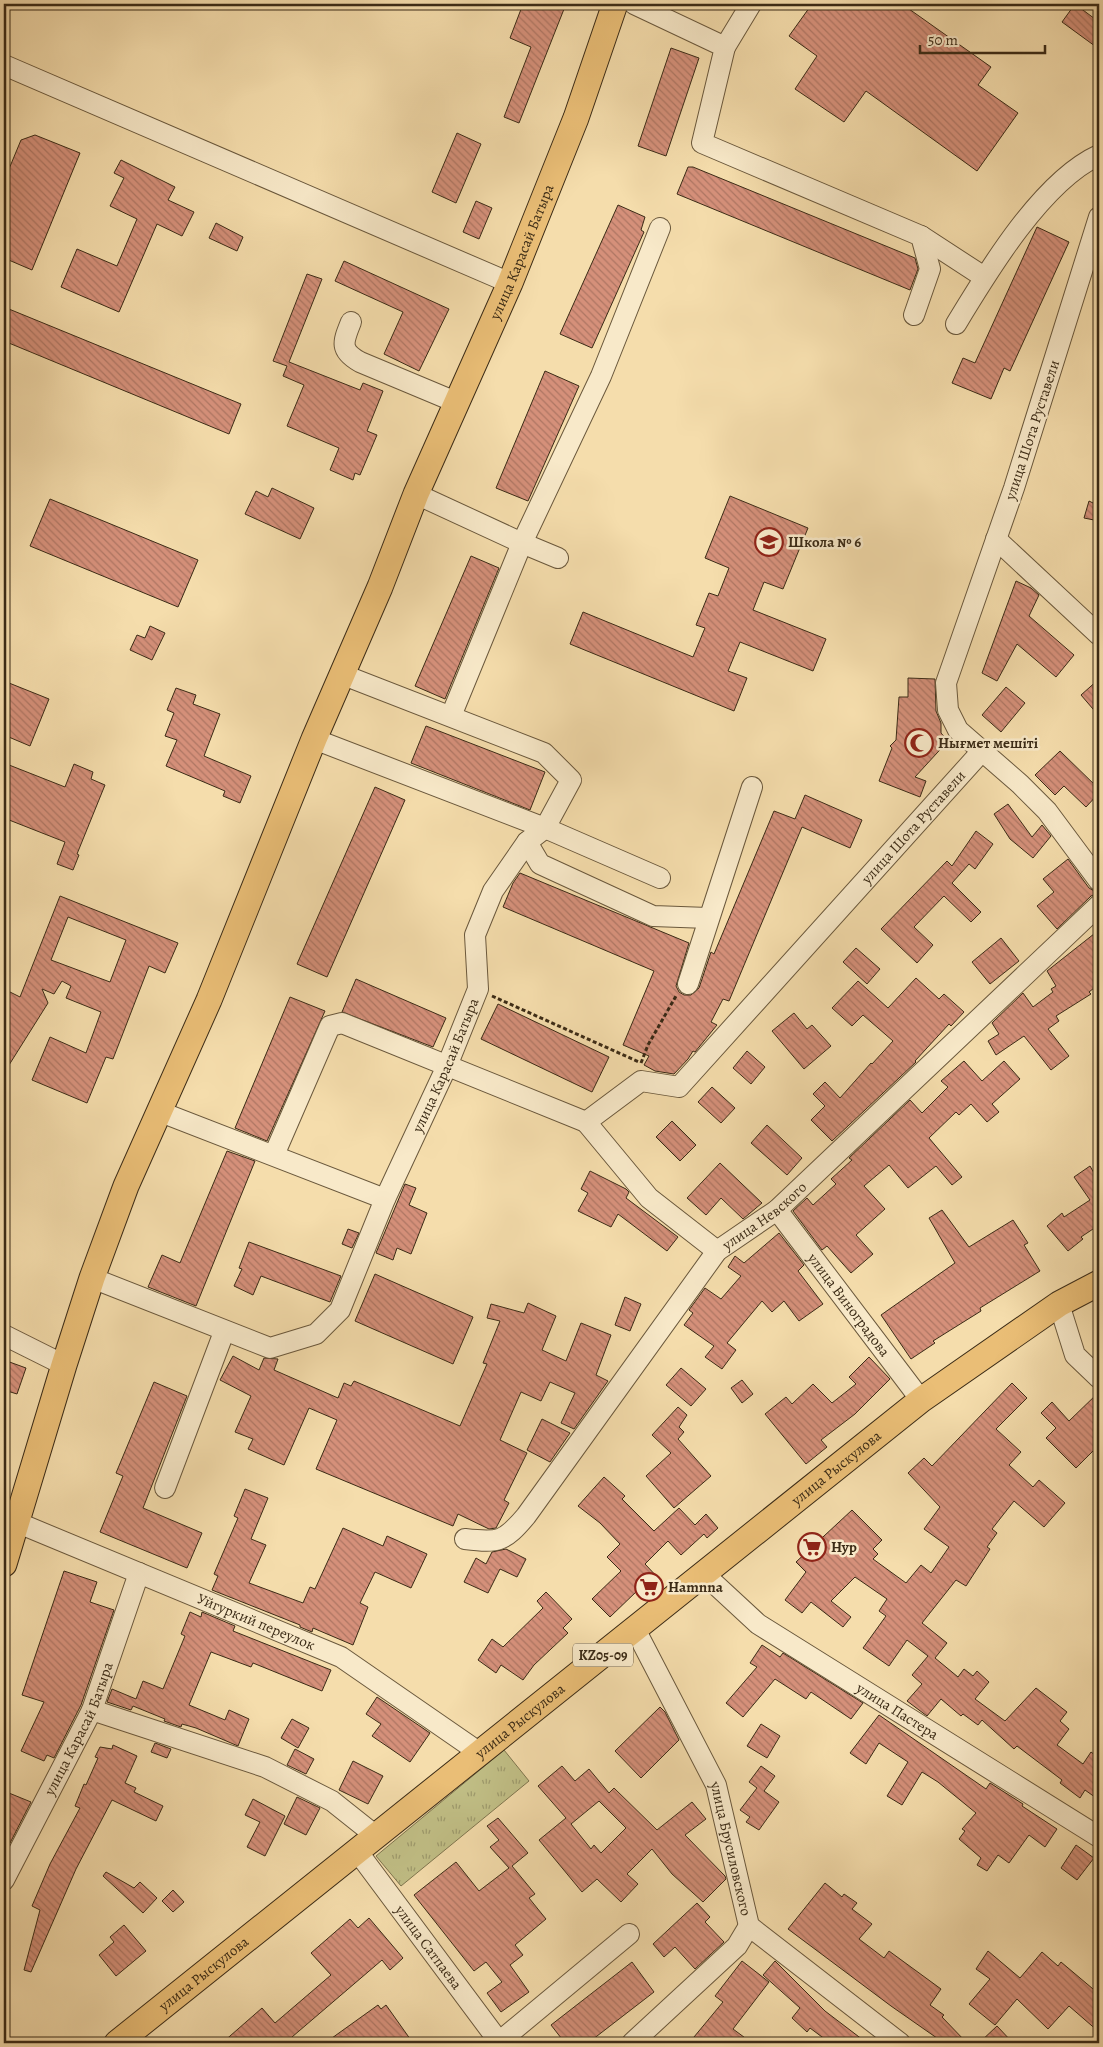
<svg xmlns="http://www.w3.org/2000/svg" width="1103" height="2047" font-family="Alegreya,serif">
	<defs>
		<pattern id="park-tufts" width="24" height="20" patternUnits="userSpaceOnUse" patternTransform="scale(1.25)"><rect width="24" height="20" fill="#c1bf86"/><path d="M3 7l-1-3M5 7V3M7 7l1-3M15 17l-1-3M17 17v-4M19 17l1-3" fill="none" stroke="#9e9b6d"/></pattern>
		<pattern id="building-back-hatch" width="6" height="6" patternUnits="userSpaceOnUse" patternTransform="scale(1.25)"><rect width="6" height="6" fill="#d5907a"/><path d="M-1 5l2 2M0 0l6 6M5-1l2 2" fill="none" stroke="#ae7663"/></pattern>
	</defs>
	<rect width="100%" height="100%" fill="#f5ddac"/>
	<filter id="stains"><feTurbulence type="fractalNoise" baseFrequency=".004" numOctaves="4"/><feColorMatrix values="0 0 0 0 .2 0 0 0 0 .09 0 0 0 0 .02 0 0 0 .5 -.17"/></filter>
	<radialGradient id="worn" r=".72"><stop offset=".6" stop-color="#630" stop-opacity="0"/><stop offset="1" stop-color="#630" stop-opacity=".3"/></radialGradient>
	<path fill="url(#park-tufts)" stroke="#7e754e" d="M504,1750L529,1781L401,1886L376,1856Z"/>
	<g fill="url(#building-back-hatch)" stroke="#3b2b16" fill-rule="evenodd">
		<path d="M523,4H566L519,123L504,117L531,47L510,38Z"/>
		<path d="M812,4H902L991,67L978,85L1018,113L977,171L866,91L844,122L795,89L817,56L789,36Z"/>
		<path d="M1075,4L1099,22V49L1062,22Z"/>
		<path d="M671,48L699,58L666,156L638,146Z"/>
		<path d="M457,133L481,144L456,203L432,192Z"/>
		<path d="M35,135L80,153L32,270L4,258V181L21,140Z"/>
		<path d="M121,160L175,187L168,200L194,212L182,236L157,224L119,312L61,287L77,249L117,266L137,219L110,206L124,178L114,173Z"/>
		<path d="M688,167H693L915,258L918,269L910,290L677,194Z"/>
		<path d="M476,201L492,208L479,239L463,232Z"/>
		<path d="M618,205L645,217L641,230L644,232L592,348L560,334Z"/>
		<path d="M216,223L243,237L237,251L209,238Z"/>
		<path d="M1037,227L1069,242L1010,371L1004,368L991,399L952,383L963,358L975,363Z"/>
		<path d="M344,261L449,309L419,371L384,354L403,312L335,281Z"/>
		<path d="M307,274L322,279L289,362L360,390L363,383L383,391L367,431L377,435L360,475L355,473L353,480L330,470L339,448L287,426L304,385L283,376L287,366L273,361Z"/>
		<path d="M4,307L241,404L229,434L4,341Z"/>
		<path d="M545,371L579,386L528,501L496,488Z"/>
		<path d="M272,488L314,508L300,539L245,514L256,491L268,497Z"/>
		<path d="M730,496L808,528L783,589L764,582L753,610L826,639L813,671L740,642L728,671L747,678L734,711L570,644L583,612L693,657L705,628L696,625L709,593L718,596L729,568L705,558Z"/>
		<path d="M50,499L198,560L178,607L30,546Z"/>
		<path d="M1089,501L1099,506V521L1084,518Z"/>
		<path d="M471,556L499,568L445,699L415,686Z"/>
		<path d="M1016,581L1031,588L1039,595L1029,616L1074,655L1056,677L1017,644L997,681L982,673Z"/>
		<path d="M150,626L165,633L152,660L130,650L137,635L145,638Z"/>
		<path d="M908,678L935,679L936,711L941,723V733L948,741L915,777L926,781L920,797L879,781L892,748L890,746L896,740L899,697H908Z"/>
		<path d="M1099,679V716L1081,695Z"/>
		<path d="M4,681L49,699L30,746L4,735Z"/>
		<path d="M1006,687L1025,703L1001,732L982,715Z"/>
		<path d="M176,688L196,695L193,704L220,714L204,756L251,776L240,803L223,796L225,791L166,766L177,740L165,736L174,713L167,710Z"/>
		<path d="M426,726L545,772L530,810L411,763Z"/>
		<path d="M1060,751L1099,789V793L1086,807L1064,786L1055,795L1035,775Z"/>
		<path d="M4,763L65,787L74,764L93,772L91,779L105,785L77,854L79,855L73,870L57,864L65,842L4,818Z"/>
		<path d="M375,787L405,800L327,977L297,964Z"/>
		<path d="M805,795L862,820L850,848L802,827L729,1001L723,999L711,1022L717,1025L695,1052L693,1051L688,1059L674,1074L655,1071L644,1065L649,1056L623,1045L654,971L503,907L513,883L520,873L689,943L676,986L679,992L684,995H691L699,988L711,952L714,954L774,811L795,819Z"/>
		<path d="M1008,804L1032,837L1042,825L1051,836L1033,858L1010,839L994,814Z"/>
		<path d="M976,831L993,844L975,869L969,864L952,883L981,912L971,922L944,896L914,927L933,945L917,963L881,929L947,861L952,866Z"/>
		<path d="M1068,859L1089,888L1098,893L1091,896L1057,929L1037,906L1054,892L1043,879Z"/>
		<path d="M60,896L178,943L165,973L149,966L113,1059L106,1057L87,1103L32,1080L50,1037L86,1053L101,1012L66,998L71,986L62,981L54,994L42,989L48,1003L4,1073V989L20,997ZM68,917L126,940L110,982L51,960Z"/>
		<path d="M1099,930V984L1089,992L1091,994L1056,1016L1059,1021L1048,1029L1069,1056L1051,1070L1024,1036L996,1055L988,1041L999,1034L992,1023L1023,993L1033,1007L1053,992L1051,989L1056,986L1047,971Z"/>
		<path d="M1001,938L1019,961L990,984L972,962Z"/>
		<path d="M856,948L880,969L867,984L843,962Z"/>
		<path d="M916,978L939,999L944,994L964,1012L951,1026L949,1024L915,1061L916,1062L832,1141L811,1120L825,1106L813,1094L825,1082L840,1098L871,1063L872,1064L893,1041L863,1015L852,1026L832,1008L858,981L888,1008Z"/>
		<path d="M356,979L446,1018L433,1047L342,1012Z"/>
		<path d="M290,997L325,1011L267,1141L235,1128Z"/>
		<path d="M498,1004L609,1057L592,1092L481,1039Z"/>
		<path d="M794,1013L807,1029L812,1025L831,1046L804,1069L772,1031Z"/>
		<path d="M747,1051L765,1067L751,1084L733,1068Z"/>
		<path d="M964,1061L982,1081L1004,1061L1020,1079L992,1104L999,1112L987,1122L971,1104L959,1115L956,1112L929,1138L962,1177L952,1185L936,1166L908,1188L889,1165L864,1186L885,1209L856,1235L873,1254L851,1273L827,1246L822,1250L793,1211L807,1198L813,1205L836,1184L831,1179L852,1160L849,1158L910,1100L922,1113L948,1087L941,1081Z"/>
		<path d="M712,1087L735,1108L721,1123L698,1102Z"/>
		<path d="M672,1121L696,1145L680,1161L656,1137Z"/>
		<path d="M767,1125L802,1158L787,1175L751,1143Z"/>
		<path d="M227,1151L255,1161L196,1306L148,1287L162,1255L180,1263Z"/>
		<path d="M720,1163L762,1203L743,1219L721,1198L706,1215L687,1198Z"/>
		<path d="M1090,1166L1094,1173L1099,1169V1225L1081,1237L1083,1239L1068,1251L1047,1226L1062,1213L1064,1217L1090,1200L1074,1177Z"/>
		<path d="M590,1171L626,1189L629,1192L626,1198L678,1237L667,1251L618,1214L611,1227L578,1211L588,1193L581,1189Z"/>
		<path d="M405,1184L416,1188L409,1205L427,1213L411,1254L397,1248L393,1260L376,1253Z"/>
		<path d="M942,1210L969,1247L1013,1220L1028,1243L1024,1245L1040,1271L980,1308L981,1311L933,1341L935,1343L911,1359L881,1315L955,1263L929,1218Z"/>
		<path d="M348,1229L359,1233L352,1248L342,1244Z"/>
		<path d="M779,1233L804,1265L798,1271L823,1304L799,1321L784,1301L772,1312L762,1301L727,1343L736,1350L722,1369L705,1357L714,1346L684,1325L693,1313L689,1310L705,1288L721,1299L741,1276L728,1267L735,1256L744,1263Z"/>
		<path d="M249,1242L341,1276L330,1302L261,1276L253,1295L234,1286L242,1269L239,1268Z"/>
		<path d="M375,1274L473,1317L453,1364L355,1321Z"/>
		<path d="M625,1297L641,1304L630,1331L615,1325Z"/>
		<path d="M528,1303L556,1316L542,1350L566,1361L581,1323L611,1335L596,1375L608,1381L574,1429L561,1423L575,1393L550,1382L541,1401L521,1392L500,1440L527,1453L504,1500L509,1503L496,1528L489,1529L458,1514L453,1526L316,1469L337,1420L309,1408L284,1465L248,1449L253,1439L235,1432L251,1396L220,1380L233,1356L259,1370L264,1358L278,1359L274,1370L338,1398L344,1383L351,1386L354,1381L460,1426L487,1364L483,1363L500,1321L487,1318L491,1304L524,1313Z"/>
		<path d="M869,1357L890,1379L855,1414L821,1440L827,1447L806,1464L765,1414L786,1397L792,1404L813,1384L832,1403L856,1384L849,1377Z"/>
		<path d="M4,1360L26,1368L17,1394L4,1390Z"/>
		<path d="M681,1368L706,1389L691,1406L666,1385Z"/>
		<path d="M742,1380L753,1394L742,1403L731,1388Z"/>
		<path d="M154,1382L187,1396L143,1508L202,1533L187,1568L100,1532L123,1476L116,1473Z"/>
		<path d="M1012,1383L1027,1398L996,1429L1021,1452L1009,1465L1033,1487L1039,1480L1065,1503L1044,1527L1014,1501L992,1529L997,1533L987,1547L990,1549L966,1586L956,1580L922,1623L947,1643L935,1658L958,1677L964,1669L973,1676L977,1671L989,1682L975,1699L1005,1721L1036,1688L1067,1712L1060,1721L1069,1729L1057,1745L1083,1764L1091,1752L1099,1758V1800L1085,1790L1080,1798L1060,1783L1062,1780L1017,1746L1014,1749L982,1720L978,1725L963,1714L961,1716L941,1699L927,1716L907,1701L922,1684L912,1675L928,1656L907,1640L889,1666L863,1648L886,1616L879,1611L887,1599L855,1577L831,1601L851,1617L843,1627L811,1602L802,1613L785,1600L806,1572L796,1562L852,1510L882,1540L873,1549L878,1554L873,1559L906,1583L921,1565L931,1573L949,1547L924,1529L940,1507L908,1473L924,1458L932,1466Z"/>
		<path d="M1099,1392V1445L1076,1468L1046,1438L1056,1428L1041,1413L1052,1402L1069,1421Z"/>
		<path d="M678,1407L687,1415L679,1427L684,1432L678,1439L711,1476L674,1508L646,1476L671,1453L652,1435Z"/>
		<path d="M542,1419L570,1433L550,1462L527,1450Z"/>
		<path d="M604,1477L625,1496L622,1499L654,1531L679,1508L695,1525L706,1514L718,1528L707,1538L704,1534L681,1555L668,1541L645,1564L660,1580L643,1595L638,1590L610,1617L592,1599L621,1571L607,1557L620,1544L600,1523L578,1506Z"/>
		<path d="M245,1489L268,1498L251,1539L266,1545L249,1583L303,1603L310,1587L315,1589L343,1528L383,1546L387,1536L427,1554L411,1588L375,1572L360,1603L368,1607L353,1645L313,1628L312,1632L300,1627V1625L212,1590L218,1576L214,1574L238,1518L234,1516Z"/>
		<path d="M506,1549L526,1559L517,1577L500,1569L488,1593L464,1582L476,1558L486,1564L492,1552Z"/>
		<path d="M64,1571L97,1582L90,1602L114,1610L81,1705L54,1758L47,1755L44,1761L21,1751L44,1702L22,1695Z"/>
		<path d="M546,1592L572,1619L563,1628L568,1633L534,1665L523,1680L501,1665L496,1673L478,1660L492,1639L503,1647L543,1608L537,1601Z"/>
		<path d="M190,1612L201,1617L202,1612L235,1626L233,1631L331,1670L322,1691L253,1663L251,1667L211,1652L189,1705L225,1720L229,1710L249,1719L238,1746L196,1728L182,1724L181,1727L164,1721L165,1719L133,1706L131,1710L107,1702L112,1689L136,1699L143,1681L163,1689L185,1636L181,1634Z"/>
		<path d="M762,1645L780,1657L783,1653L863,1703L851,1719L811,1692L806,1699L775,1679L743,1717L726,1703L757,1667L750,1663Z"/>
		<path d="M377,1697L430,1733L410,1762L372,1736L381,1724L366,1714Z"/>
		<path d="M660,1707L665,1712L679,1740L641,1778L615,1751Z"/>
		<path d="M879,1715L986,1789L990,1783L1023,1804L1022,1806L1057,1829L1045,1847L1029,1835L1009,1863L998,1855L987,1871L977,1865L981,1858L959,1839L965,1831L962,1829L976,1813L938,1782L922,1772L902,1805L887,1796L908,1762L879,1743L866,1764L850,1753Z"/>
		<path d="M292,1719L309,1728L298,1748L281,1738Z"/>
		<path d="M761,1724L780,1736L767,1758L747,1746Z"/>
		<path d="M155,1743L171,1749L167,1758L151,1752Z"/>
		<path d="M113,1745L137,1756L125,1783L136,1788L134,1792L163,1806L156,1821L112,1800L76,1869L31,1972L24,1970L40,1910L32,1906L50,1864L80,1808L75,1806L84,1784L86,1785L98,1758L95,1757L100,1747L112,1749Z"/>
		<path d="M295,1749L314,1759L306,1774L287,1765Z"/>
		<path d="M353,1761L383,1776L368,1804L339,1790Z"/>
		<path d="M562,1766L575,1781L589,1769L609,1793L614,1788L657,1830L692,1802L706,1819L685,1835L725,1876L726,1879L703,1902L672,1874L652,1849L627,1874L638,1884L621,1902L597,1879L582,1892L539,1840L566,1818L538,1786ZM599,1801L626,1828L601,1853L594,1845L591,1849L571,1824Z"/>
		<path d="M761,1766L775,1776L764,1791L779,1802L759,1830L746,1822L750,1817L740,1810L757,1788L749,1782Z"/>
		<path d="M4,1791L31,1802L10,1843L4,1840Z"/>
		<path d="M297,1797L320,1808L306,1835L284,1824Z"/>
		<path d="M253,1799L285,1816L265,1856L247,1847L260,1822L245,1815Z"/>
		<path d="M498,1818L528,1853L512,1866L535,1894L529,1898L546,1919L515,1945L523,1955L510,1965L529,1992L501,2012L487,1993L502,1982L486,1962L474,1971L414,1895L456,1862L479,1891L509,1868L490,1847L499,1840L487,1826Z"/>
		<path d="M1076,1845L1094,1858L1077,1880L1061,1868Z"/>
		<path d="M106,1872L134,1888L140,1882L157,1898L143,1913L103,1876Z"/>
		<path d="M825,1883L842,1897L844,1894L857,1903L852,1909L872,1924L859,1939L884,1958L889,1951L941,1989L930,2005L944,2015L942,2017L967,2043H944L891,2006L788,1929Z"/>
		<path d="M173,1890L184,1902L173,1912L162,1901Z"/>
		<path d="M697,1903L710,1917L705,1922L724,1942L695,1969L675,1947L664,1957L653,1944Z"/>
		<path d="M369,1918L403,1958L390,1970L382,1960L285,2043H222L262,2008L275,2023L331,1975L311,1953L350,1919L358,1928Z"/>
		<path d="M124,1925L146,1951L116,1976L99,1955L114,1942L110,1937Z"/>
		<path d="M988,1951L1020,1978L1042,1952L1058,1966L1061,1962L1099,1994V2032L1069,2006L1048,2029L1017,1999L995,2025L969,2004L990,1979L976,1969Z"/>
		<path d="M742,1961L769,1982L733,2029L752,2043H689L723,2002L715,1996Z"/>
		<path d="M775,1961L825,2011L867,2043H830L810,2028L807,2032L792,2018L800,2008L763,1975Z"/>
		<path d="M632,1962L654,1992L588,2043H565L551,2025Z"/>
		<path d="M378,2005L381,2009L386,2005L413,2043H325Z"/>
		<path d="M997,2026L1013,2043H979Z"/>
	</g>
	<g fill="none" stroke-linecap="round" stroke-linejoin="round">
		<defs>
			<g id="minor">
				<path d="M634,4L725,47L702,143L921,236L930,269L914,315"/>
				<path d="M725,47L751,4"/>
				<path d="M4,65L510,283"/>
				<path d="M1099,217L1014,488L946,683L948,710L958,730L1020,784L1047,811L1099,881"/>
				<path d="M921,236L984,277"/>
				<path d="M351,322C343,342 339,350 360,362L458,403"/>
				<path d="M956,324C988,271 1042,181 1099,155"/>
				<path d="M416,494L522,543L558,558"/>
				<path d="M996,539L1099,635"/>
				<path d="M451,716L522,543L601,376L660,228"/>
				<path d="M314,739L545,828L660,878"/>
				<path d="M527,842L540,864L653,916L708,918"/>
				<path d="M688,984L752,787"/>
				<path d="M158,1111L385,1199"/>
				<path d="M274,1155L330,1026L342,1023L586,1122"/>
				<path id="s1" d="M777,1210L921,1400"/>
				<path id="s2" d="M717,1251L649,1198L586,1122L641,1081L679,1087L982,751"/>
				<path id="s3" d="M92,1278L270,1348L316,1334L340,1310L385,1199L447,1066L478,989L475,935L493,891L527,842L545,828L571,780L544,753L341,674"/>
				<path d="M1059,1304L1075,1355L1099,1378"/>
				<path d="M4,1335L64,1365"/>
				<path d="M165,1488L224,1332"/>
				<path id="s4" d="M16,1522L341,1657L480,1753"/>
				<path id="s5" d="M465,1539C499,1543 504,1542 526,1516L717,1251L777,1210L1099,905"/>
				<path id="s6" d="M704,1574L758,1624L1099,1837"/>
				<path id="s7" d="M635,1629L716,1785L749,1926L900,2043"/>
				<path d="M92,1710L265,1767L332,1801L376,1836"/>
				<path id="s8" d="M357,1851L500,2043"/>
				<path id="s9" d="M4,1880L92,1710L139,1573"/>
				<path d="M499,2042L629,1934"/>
				<path d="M632,2043L737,1946L749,1926"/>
			</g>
			<g id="major">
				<path id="s10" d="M4,1564L64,1365L92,1278L126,1186L209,1000L314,739L380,587L416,494L510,283L576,118L615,4"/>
				<path id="s11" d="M117,2043L921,1400L1059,1304L1099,1283"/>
			</g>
		</defs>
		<use href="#minor" stroke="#6a583c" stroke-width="22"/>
		<use href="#major" stroke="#3b2b16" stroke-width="27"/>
		<g stroke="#3b2b16" stroke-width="3" stroke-dasharray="4 2.5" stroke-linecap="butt">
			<path d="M492,996L639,1062"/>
			<path d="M641,1063L648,1045L676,996"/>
		</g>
		<use href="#minor" stroke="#f8e9c9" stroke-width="20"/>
		<use href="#major" stroke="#eabe76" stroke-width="25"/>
	</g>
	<defs>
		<symbol id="school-ring" viewBox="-11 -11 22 22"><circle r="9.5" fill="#f8e9c9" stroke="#8f2418" stroke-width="1.5"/><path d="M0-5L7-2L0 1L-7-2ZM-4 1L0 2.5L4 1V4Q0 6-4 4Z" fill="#8f2418"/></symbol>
		<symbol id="mosque-ring" viewBox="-11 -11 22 22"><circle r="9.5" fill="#f8e9c9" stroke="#8f2418" stroke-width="1.5"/><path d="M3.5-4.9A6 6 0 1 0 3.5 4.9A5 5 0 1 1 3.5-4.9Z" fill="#8f2418"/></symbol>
		<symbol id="supermarket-ring" viewBox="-11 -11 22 22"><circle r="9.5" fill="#f8e9c9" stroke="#8f2418" stroke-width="1.5"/><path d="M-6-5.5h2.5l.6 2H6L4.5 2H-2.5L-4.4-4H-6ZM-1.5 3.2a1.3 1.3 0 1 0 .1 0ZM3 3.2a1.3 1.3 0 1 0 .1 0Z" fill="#8f2418"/></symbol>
	</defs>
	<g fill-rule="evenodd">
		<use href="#school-ring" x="753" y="526" width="32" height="32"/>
		<use href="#mosque-ring" x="903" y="727" width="32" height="32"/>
		<use href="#supermarket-ring" x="796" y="1531" width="32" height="32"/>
		<use href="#supermarket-ring" x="633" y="1571" width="32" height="32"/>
	</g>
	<g text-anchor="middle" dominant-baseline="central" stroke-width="5" stroke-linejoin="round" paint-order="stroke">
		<rect fill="#f8e9c9" stroke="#74644c" stroke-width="1" x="573" y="1643.5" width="60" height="23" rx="4"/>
		<g font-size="14" font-weight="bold" fill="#3b2b16">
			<text x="603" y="1655">KZ05-09</text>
		</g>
		<g font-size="15" fill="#3b2b16" stroke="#f8e9c9">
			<text stroke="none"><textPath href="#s10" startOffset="1412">улица Карасай Батыра</textPath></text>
			<text transform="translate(1032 430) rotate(-72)">улица Шота Руставели</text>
			<text stroke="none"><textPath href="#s2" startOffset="642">улица Шота Руставели</textPath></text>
			<text stroke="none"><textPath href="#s3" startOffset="540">улица Карасай Батыра</textPath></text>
			<text stroke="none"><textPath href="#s5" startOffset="456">улица Невского</textPath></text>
			<text stroke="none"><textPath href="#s1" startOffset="119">улица Виноградова</textPath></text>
			<text stroke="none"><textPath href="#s11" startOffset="921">улица Рыскулова</textPath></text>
			<text stroke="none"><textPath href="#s4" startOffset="260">Уйгуркий переулок</textPath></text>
			<text stroke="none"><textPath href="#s6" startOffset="238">улица Пастера</textPath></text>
			<text stroke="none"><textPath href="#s11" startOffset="516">улица Рыскулова</textPath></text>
			<text stroke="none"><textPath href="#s9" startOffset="169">улица Карасай Батыра</textPath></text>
			<text stroke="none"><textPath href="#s7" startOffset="241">улица Брусиловского</textPath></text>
			<text stroke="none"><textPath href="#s8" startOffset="120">улица Сатпаева</textPath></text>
			<text stroke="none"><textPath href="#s11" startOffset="111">улица Рыскулова</textPath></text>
		</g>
		<g font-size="15" font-weight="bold" fill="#3b2b16" stroke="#f8e9c9" text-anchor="start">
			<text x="788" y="542">Школа № 6</text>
			<text x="938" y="743">Нығмет мешіті</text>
			<text x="831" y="1547">Hyp</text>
			<text x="668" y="1587">Hamnna</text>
		</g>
	</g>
	<rect width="1103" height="2047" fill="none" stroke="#f5ddac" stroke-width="20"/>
	<rect x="5" y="5" width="1093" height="2037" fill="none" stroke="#3b2b16" stroke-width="2.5"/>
	<rect x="10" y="10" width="1083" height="2027" fill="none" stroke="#3b2b16"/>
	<path d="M920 45v8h125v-8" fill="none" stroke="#3b2b16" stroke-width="2.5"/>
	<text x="928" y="45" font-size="15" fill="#3b2b16" stroke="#f8e9c9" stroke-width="4" paint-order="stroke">50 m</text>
	<rect width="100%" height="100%" filter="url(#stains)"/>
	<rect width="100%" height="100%" fill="url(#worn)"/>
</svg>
